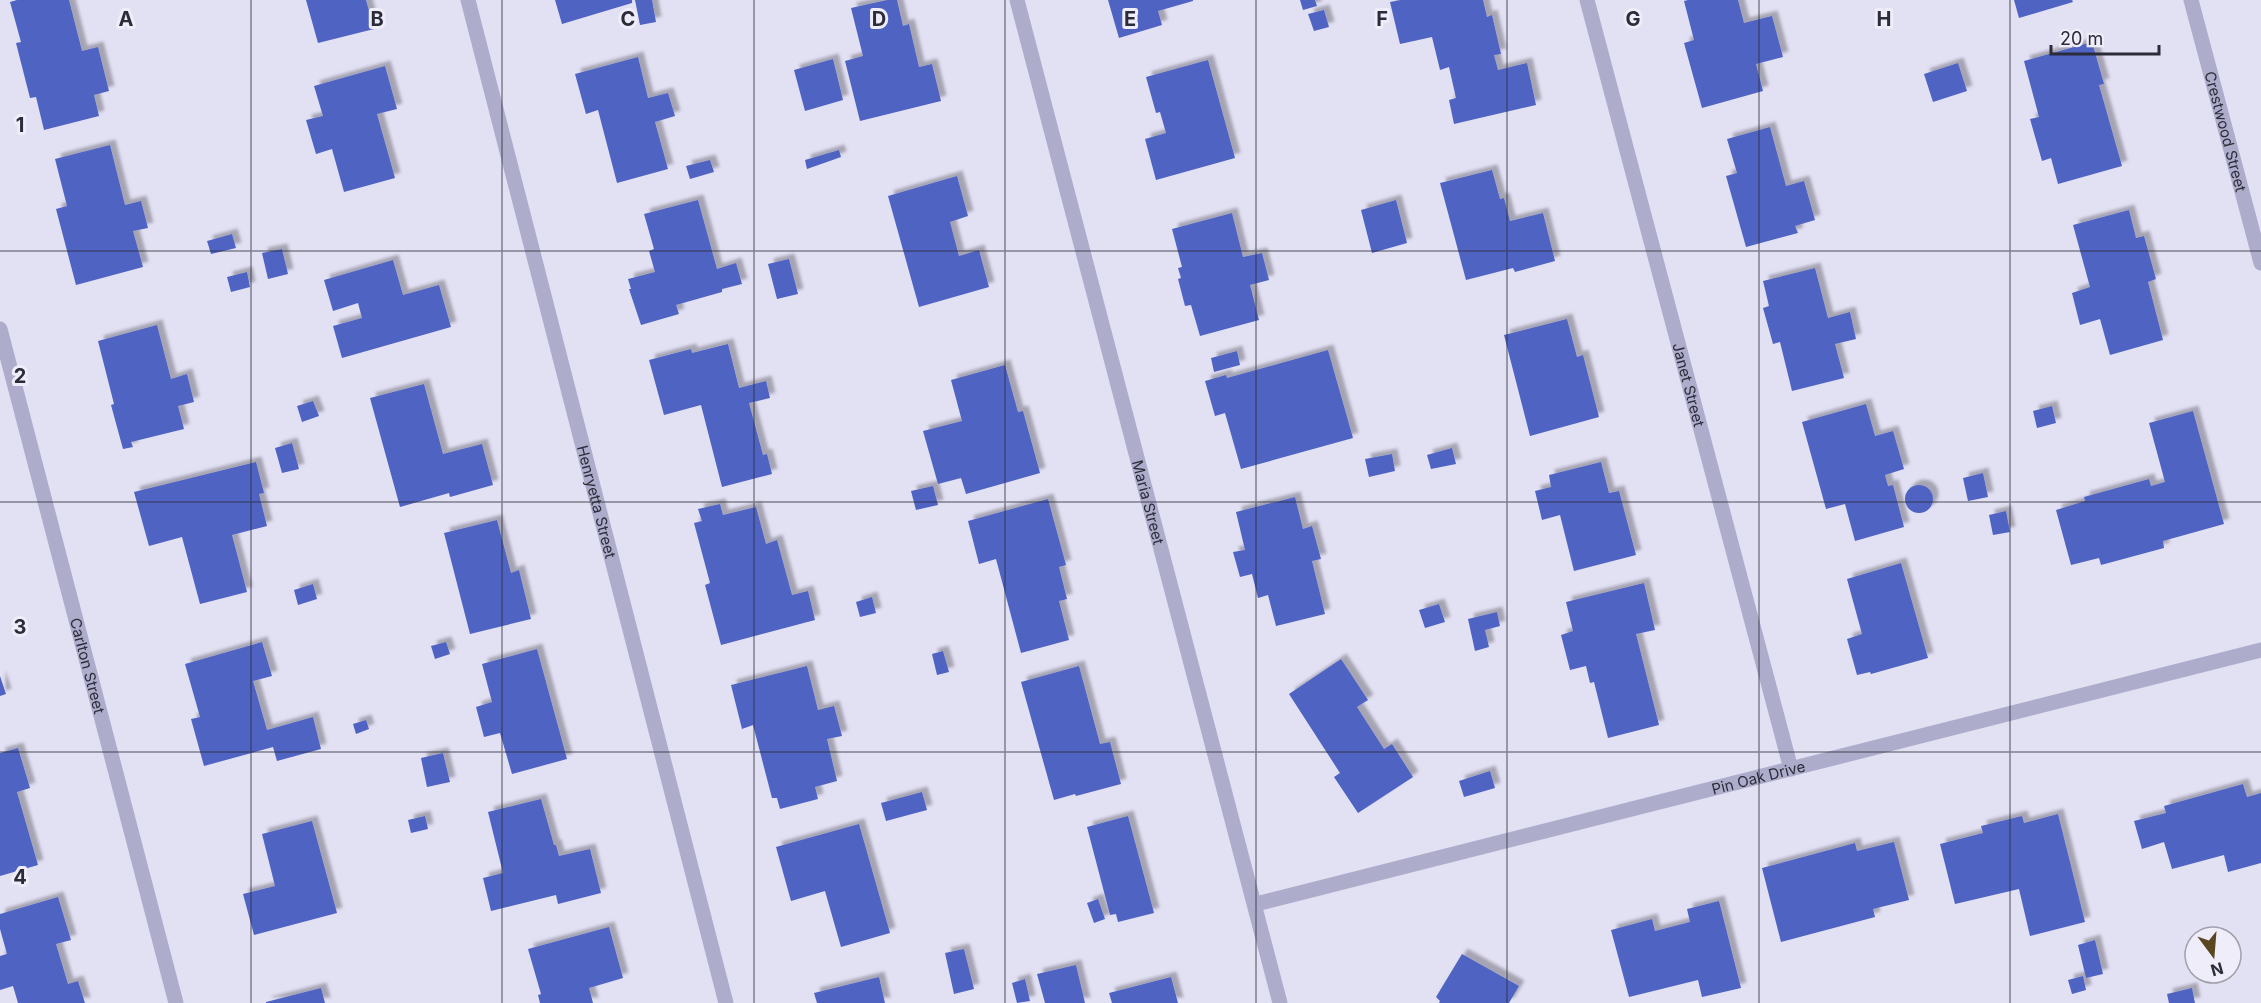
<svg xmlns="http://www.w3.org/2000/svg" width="2261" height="1003" font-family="Inter,sans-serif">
	<defs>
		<filter id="shadow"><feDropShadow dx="5.5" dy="-5.5" stdDeviation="1.5" flood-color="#0004"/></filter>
	</defs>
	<rect width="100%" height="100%" fill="#e2e0f3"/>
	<g fill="#4f63c2" filter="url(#shadow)">
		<path d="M17,0H69L82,51L98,47L109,91L94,95L99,116L44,130L36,97L30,98L16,43L21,42L10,2Z"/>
		<path d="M306,0H366L374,29L318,43Z"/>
		<path d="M555,0H632V3L562,24Z"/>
		<path d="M635,0H652L656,22L640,25Z"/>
		<path d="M887,0H897L903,26L909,24L919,67L932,64L941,101L860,121L845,61L863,56L851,8Z"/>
		<path d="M1108,0H1193V1L1158,11L1162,25L1119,38Z"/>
		<path d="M1300,0H1315L1317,6L1303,10Z"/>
		<path d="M1401,0H1483L1487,17L1492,15L1501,54L1494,55L1498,70L1527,63L1536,105L1454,124L1449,100L1456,98L1449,67L1440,70L1432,37L1400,44L1390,2Z"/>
		<path d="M1688,0H1738L1744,23L1772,16L1783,57L1756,64L1763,91L1702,108L1684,43L1694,40L1684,1Z"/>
		<path d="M2014,0H2072L2073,2L2019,18Z"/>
		<path d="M1324,10L1329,27L1314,31L1308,14Z"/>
		<path d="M2092,42L2104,84L2099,85L2122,166L2058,184L2051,158L2042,161L2030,119L2039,117L2024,61Z"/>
		<path d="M638,57L648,98L668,93L675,116L655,122L668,169L617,183L598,110L586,114L575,74Z"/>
		<path d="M833,59L843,100L805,111L794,70Z"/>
		<path d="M1208,60L1235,158L1156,180L1145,139L1166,133L1160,112L1156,113L1146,77Z"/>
		<path d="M1958,63L1967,91L1933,102L1924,74Z"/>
		<path d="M385,66L397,109L377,114L395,178L344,192L332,149L316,154L306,120L323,116L314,86Z"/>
		<path d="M1770,127L1786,186L1804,181L1815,220L1795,226L1798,233L1746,247L1726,176L1737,173L1727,139Z"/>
		<path d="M110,145L125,205L141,201L148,228L133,231L143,267L76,285L56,209L67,206L55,159Z"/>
		<path d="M839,150L841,157L807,169L805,160Z"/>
		<path d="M710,160L714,172L690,179L686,166Z"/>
		<path d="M1492,170L1500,199L1504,198L1510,221L1543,213L1555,261L1515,272L1513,268L1466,280L1440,183Z"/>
		<path d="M957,176L968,216L950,222L959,256L979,250L989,287L919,307L888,196Z"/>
		<path d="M698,200L717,269L736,263L742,284L722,289V292L676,305L679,314L641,325L629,289H631L628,279L655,272L649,251L654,249L644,214Z"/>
		<path d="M1396,200L1407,243L1372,253L1361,210Z"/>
		<path d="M2129,210L2136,238L2144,236L2156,279L2148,282L2163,340L2110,355L2100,319L2080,325L2072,293L2090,287L2073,225Z"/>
		<path d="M1232,213L1243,257L1262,253L1269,280L1250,285L1259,320L1200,336L1191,305L1185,306L1178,279L1181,278L1178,268L1182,267L1172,229Z"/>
		<path d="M232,234L236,248L211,254L207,241Z"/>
		<path d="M282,249L288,274L268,279L262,253Z"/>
		<path d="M789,259L798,294L777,299L768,264Z"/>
		<path d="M393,260L403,295L439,285L451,327L342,358L333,326L362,318L358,303L333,311L324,280Z"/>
		<path d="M1815,268L1828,318L1850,312L1856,339L1835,344L1844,378L1792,391L1780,342L1773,344L1763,308L1769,306L1763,281Z"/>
		<path d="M247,272L250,287L231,292L227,277Z"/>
		<path d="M1567,319L1577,357L1583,355L1599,417L1530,436L1504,335Z"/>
		<path d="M157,325L171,379L187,374L194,402L178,406L184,429L131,442L133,447L123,449L111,405L114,404L98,341Z"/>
		<path d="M728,344L739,388L766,381L770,398L749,403L763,455L767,454L772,474L722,487L701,405L664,415L649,360L691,349L692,353Z"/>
		<path d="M1328,350L1353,438L1241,469L1225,413L1215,416L1205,381L1226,375L1227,378Z"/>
		<path d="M1237,351L1240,365L1214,372L1211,358Z"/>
		<path d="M1005,365L1018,412L1023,411L1040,473L966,494L961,478L938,484L923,431L962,421L951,380Z"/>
		<path d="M424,384L443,454L482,444L493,485L450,497L449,493L400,507L370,398Z"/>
		<path d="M313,401L319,416L302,422L297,406Z"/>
		<path d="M1866,404L1875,436L1893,431L1904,469L1885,475L1888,486L1893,485L1904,527L1855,541L1845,504L1826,509L1802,422Z"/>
		<path d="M2052,406L2056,423L2037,428L2033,411Z"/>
		<path d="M2193,411L2224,524L2163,541L2164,548L2101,565L2099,558L2071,565L2056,510L2085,501L2084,497L2149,479L2151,486L2165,482L2149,423Z"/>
		<path d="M292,443L299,469L282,473L275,448Z"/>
		<path d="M1452,448L1456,464L1431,469L1427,455Z"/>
		<path d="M1392,454L1395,471L1369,477L1365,459Z"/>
		<path d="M256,462L264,493L259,494L267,526L232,535L247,592L200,604L182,537L149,546L134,492Z"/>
		<path d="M1601,462L1609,493L1619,491L1636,555L1574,571L1560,515L1542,520L1535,491L1551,487L1549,475Z"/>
		<path d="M1983,473L1988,497L1968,501L1963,478Z"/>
		<circle cx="1919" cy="499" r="14"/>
		<path d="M933,486L938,505L916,510L911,491Z"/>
		<path d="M1295,497L1303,529L1312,526L1321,559L1312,561L1325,614L1276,626L1268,595L1258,598L1252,574L1240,577L1233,552L1245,550L1236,512Z"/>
		<path d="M1048,499L1066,565L1059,567L1067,599L1059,601L1069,640L1021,653L996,559L979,564L968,521Z"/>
		<path d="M720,504L723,515L756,507L766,544L777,540L792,595L808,591L815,620L721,645L705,585L710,583L694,523L702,521L698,509Z"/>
		<path d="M2006,511L2010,532L1993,535L1989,515Z"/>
		<path d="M497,520L511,573L519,570L531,619L470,634L444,533Z"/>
		<path d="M1901,563L1928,658L1871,674L1870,672L1857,675L1847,639L1862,634L1847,579Z"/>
		<path d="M1644,583L1655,630L1636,634L1659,725L1608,738L1594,682L1590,683L1586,666L1570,670L1561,635L1573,631L1566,602Z"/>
		<path d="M313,584L317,599L298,605L294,590Z"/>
		<path d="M872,597L876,613L860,617L856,602Z"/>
		<path d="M1439,604L1445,622L1425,628L1419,610Z"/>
		<path d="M1497,612L1500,626L1485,630L1489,647L1475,651L1468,619Z"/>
		<path d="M262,642L272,676L253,681L267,730L313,717L321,749L277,761L273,747L204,766L191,719L200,717L185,664Z"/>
		<path d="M446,642L450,654L435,659L431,646Z"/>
		<path d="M537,649L567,759L512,774L500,733L484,737L476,707L492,702L482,664Z"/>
		<path d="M943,651L949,672L937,675L932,654Z"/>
		<path d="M1341,659L1368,700L1357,707L1384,749L1392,744L1413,777L1358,813L1334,777L1340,773L1289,694Z"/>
		<path d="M807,666L818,710L834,706L842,736L827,739L837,781L815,787L818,799L780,809L777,798H772L753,725L742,729L731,685Z"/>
		<path d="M1079,666L1100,744L1110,742L1121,784L1076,796L1075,794L1054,800L1021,682Z"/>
		<path d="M0,676L6,694L0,696Z"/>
		<path d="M366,720L369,729L356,734L353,724Z"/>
		<path d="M18,748L30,788L17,792L38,865L0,876V753Z"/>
		<path d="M443,753L450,782L427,787L421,758Z"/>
		<path d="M1490,771L1495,788L1464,797L1459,781Z"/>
		<path d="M2243,784L2247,797L2261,793V863L2228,872L2224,855L2172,869L2164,842L2142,849L2134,821L2166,813L2164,806Z"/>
		<path d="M922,792L927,810L886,821L881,803Z"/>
		<path d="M541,799L554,845H556L559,856L590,849L601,893L558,904L556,895L491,911L483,878L503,873L488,812Z"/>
		<path d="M2058,814L2085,922L2030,936L2019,889L1955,904L1940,844L1983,833L1981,826L2022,816L2024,823Z"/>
		<path d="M425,816L428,829L411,833L408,820Z"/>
		<path d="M1128,816L1154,913L1118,922L1116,914L1110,915L1087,827Z"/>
		<path d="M312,821L337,913L254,935L243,894L275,886L262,834Z"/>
		<path d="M859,824L890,933L841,947L825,891L791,901L776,847Z"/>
		<path d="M1894,842L1909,900L1873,909L1875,917L1781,942L1762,868L1855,843L1857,851Z"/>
		<path d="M58,897L71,940L56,944L68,984L78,981L85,1003H18L13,986L0,990V956L7,954L0,929V914Z"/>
		<path d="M1098,899L1105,919L1094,923L1087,903Z"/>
		<path d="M1719,901L1741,988L1702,997L1698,980L1629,997L1611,930L1652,919L1655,931L1690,922L1687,909Z"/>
		<path d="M609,927L623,978L589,988L593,1003H540L538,995L541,994L528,949Z"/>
		<path d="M2095,940L2103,974L2086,978L2078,945Z"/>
		<path d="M964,949L974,989L954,994L945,953Z"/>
		<path d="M1462,954L1519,986L1509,1003H1439L1440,1001L1436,997Z"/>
		<path d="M1076,965L1085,1003H1045L1037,974Z"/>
		<path d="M2083,976L2086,990L2072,994L2068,980Z"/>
		<path d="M879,977L885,1003H817L814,993Z"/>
		<path d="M1171,977L1178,1003H1112L1109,993Z"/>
		<path d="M1025,979L1030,1001L1017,1003L1012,983Z"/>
		<path d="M321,988L325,1003H266V1002Z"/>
		<path d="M2192,988L2195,1003H2169L2167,994Z"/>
	</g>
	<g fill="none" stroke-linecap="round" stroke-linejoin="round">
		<g stroke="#adaccb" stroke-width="15">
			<path id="s1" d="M468,0L726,1003"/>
			<path id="s2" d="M1017,0L1280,1003"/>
			<path id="s3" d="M1587,0L1791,769"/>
			<path id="s4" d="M2191,0L2261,263"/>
			<path id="s5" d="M0,329L176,1003"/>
			<path id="s6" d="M1256,904L2261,650"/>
		</g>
	</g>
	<path fill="none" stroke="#2b2c39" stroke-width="1.5" stroke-opacity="0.55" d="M251,0V1003M502,0V1003M754,0V1003M1005,0V1003M1256,0V1003M1507,0V1003M1759,0V1003M2010,0V1003M0,251H2261M0,502H2261M0,752H2261"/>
	<g text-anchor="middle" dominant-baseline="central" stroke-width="6" stroke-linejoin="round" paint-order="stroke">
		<g font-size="15" fill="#2b2c39" stroke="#efedfa">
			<text stroke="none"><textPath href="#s4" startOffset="136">Crestwood Street</textPath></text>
			<text stroke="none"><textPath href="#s3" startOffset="398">Janet Street</textPath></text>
			<text stroke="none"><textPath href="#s1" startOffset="518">Henryetta Street</textPath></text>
			<text stroke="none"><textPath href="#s2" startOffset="519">Maria Street</textPath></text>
			<text stroke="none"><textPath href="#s5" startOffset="348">Carlton Street</textPath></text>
			<text stroke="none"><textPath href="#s6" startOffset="518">Pin Oak Drive</textPath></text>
		</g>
	</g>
	<g font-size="20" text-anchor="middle" font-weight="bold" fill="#2b2c39" stroke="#efedfa" stroke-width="6" stroke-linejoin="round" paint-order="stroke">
		<text x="126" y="26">A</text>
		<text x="377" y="26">B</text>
		<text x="628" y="26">C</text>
		<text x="879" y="26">D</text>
		<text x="1130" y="26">E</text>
		<text x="1382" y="26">F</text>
		<text x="1633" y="26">G</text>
		<text x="1884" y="26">H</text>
		<text x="20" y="132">1</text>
		<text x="20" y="383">2</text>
		<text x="20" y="634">3</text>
		<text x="20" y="884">4</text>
	</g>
	<g transform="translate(2213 955) rotate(164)"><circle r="28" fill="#efedfa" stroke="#a1a0ad" stroke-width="1.5"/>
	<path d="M0-4.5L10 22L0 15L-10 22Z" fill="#5a4621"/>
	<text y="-9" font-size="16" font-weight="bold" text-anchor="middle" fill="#2b2c39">N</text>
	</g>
	<path d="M2051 45v9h108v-9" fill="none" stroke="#2b2c39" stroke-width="3"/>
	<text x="2060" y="45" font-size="18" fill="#2b2c39" stroke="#efedfa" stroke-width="4.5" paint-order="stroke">20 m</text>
</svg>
